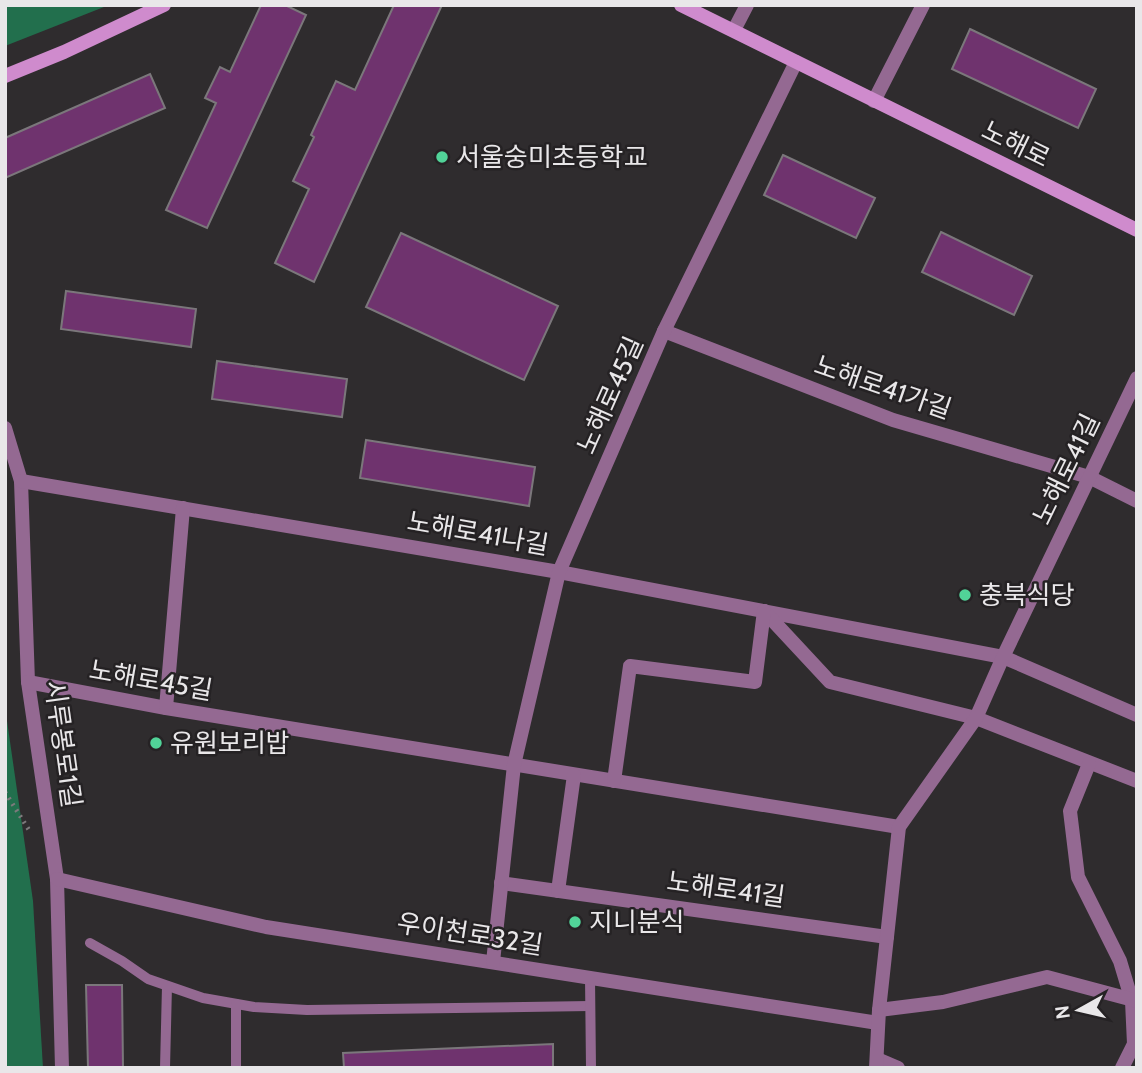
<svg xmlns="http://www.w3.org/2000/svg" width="1142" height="1073" font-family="Cabin,'Noto Sans KR',sans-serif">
	<rect width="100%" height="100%" fill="#2f2c2e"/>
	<g fill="#226f4d">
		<path d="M5,5H109L5,46Z"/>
		<path d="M5,707L33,901L43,1068H5Z"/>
	</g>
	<g fill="#6f336e" stroke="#7b777b" stroke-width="2">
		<path d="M261,5H285L306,15L207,228L166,210L216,103L205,98L220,67L230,72Z"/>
		<path d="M394,5H442L314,282L275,263L309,189L293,181L314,137L311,135L336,81L355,90Z"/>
		<path d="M970,29L1096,89L1078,128L952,69Z"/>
		<path d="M150,74L165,108L5,178V138Z"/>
		<path d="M783,155L875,198L856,238L764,195Z"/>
		<path d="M941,232L1032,276L1014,315L922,272Z"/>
		<path d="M401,233L558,306L524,380L366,307Z"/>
		<path d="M66,291L196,309L191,347L61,329Z"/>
		<path d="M217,361L347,379L342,417L212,399Z"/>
		<path d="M366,440L535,467L529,506L360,478Z"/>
		<path d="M86,985H122L123,1068H88Z"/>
		<path d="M553,1044V1068H344L343,1053Z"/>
	</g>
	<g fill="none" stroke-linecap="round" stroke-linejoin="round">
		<path stroke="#7d7a7c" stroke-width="4.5" stroke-dasharray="2 5" stroke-linecap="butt" d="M5,792L29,830"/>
		<g stroke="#946992" stroke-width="10">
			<path d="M90,943L122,961L148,979L203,998L254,1007L307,1010L590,1006"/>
			<path d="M590,978L591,1068"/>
			<path d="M165,1068L167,986"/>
			<path d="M236,1068V1004"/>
		</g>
		<g stroke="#946992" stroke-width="14">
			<path d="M734,30L747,5"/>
			<path d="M874,101L923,5"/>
			<path d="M664,331L893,420L1089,477L1137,501"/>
			<path d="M5,428L21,481L28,682L57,879L62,1068"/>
			<path d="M21,481L559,572L1003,657L1137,715"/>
			<path d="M764,611L830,682L976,718L1137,781"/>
			<path d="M28,682L166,708L899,827"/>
			<path d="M166,708L183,508"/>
			<path d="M1089,764L1070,811L1078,877L1120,961L1132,1001L1134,1044L1122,1068"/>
			<path d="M614,781L630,666L755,682L764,611"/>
			<path d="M57,879L266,927L878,1023"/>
			<path d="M501,883L887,937"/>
			<path d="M558,891L574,775"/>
			<path d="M493,962L514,765L559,572L664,331L796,62"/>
			<path d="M879,1010L943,1002L1047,977L1137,1001"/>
			<path d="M877,1059L898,1068"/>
			<path d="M876,1068L879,1010L899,827L976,718L1003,657L1137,378"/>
		</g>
		<g stroke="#cf8bcd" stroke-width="14">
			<path d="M681,5L1137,230"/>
			<path d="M5,76L64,52L164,5"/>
		</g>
	</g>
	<g fill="#51d398" stroke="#252224" stroke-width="2.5">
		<circle cx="442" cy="157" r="7"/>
		<circle cx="965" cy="595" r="7"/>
		<circle cx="156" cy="743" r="7"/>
		<circle cx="575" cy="922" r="7"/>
	</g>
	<g text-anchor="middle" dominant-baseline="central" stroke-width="5" stroke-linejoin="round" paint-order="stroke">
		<g font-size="26" fill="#e9e7e9" stroke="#252224">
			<text transform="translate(1016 144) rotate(26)">노해로</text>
			<text transform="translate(883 387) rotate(19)">노해로41가길</text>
			<text transform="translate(610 395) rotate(-66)">노해로45길</text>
			<text transform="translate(1066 469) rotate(-64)">노해로41길</text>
			<text transform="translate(478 533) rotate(10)">노해로41나길</text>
			<text transform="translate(151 680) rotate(10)">노해로45길</text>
			<text transform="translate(63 744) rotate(82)">시루봉로1길</text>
			<text transform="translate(726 889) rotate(8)">노해로41길</text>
			<text transform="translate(470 934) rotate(9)">우이천로32길</text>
		</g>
		<g font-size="26" fill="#e9e7e9" stroke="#252224" text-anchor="start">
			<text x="456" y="157">서울숭미초등학교</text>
			<text x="979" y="595">충북식당</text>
			<text x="170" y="743">유원보리밥</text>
			<text x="589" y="922">지니분식</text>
		</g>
	</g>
	<rect width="1142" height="1073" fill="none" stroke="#e9e7e9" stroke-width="14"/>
	<g transform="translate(1079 1010) rotate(262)" stroke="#252224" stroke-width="5" paint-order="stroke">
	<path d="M0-5L12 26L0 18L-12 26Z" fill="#e9e7e9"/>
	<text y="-10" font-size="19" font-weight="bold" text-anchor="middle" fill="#e9e7e9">N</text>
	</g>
</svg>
